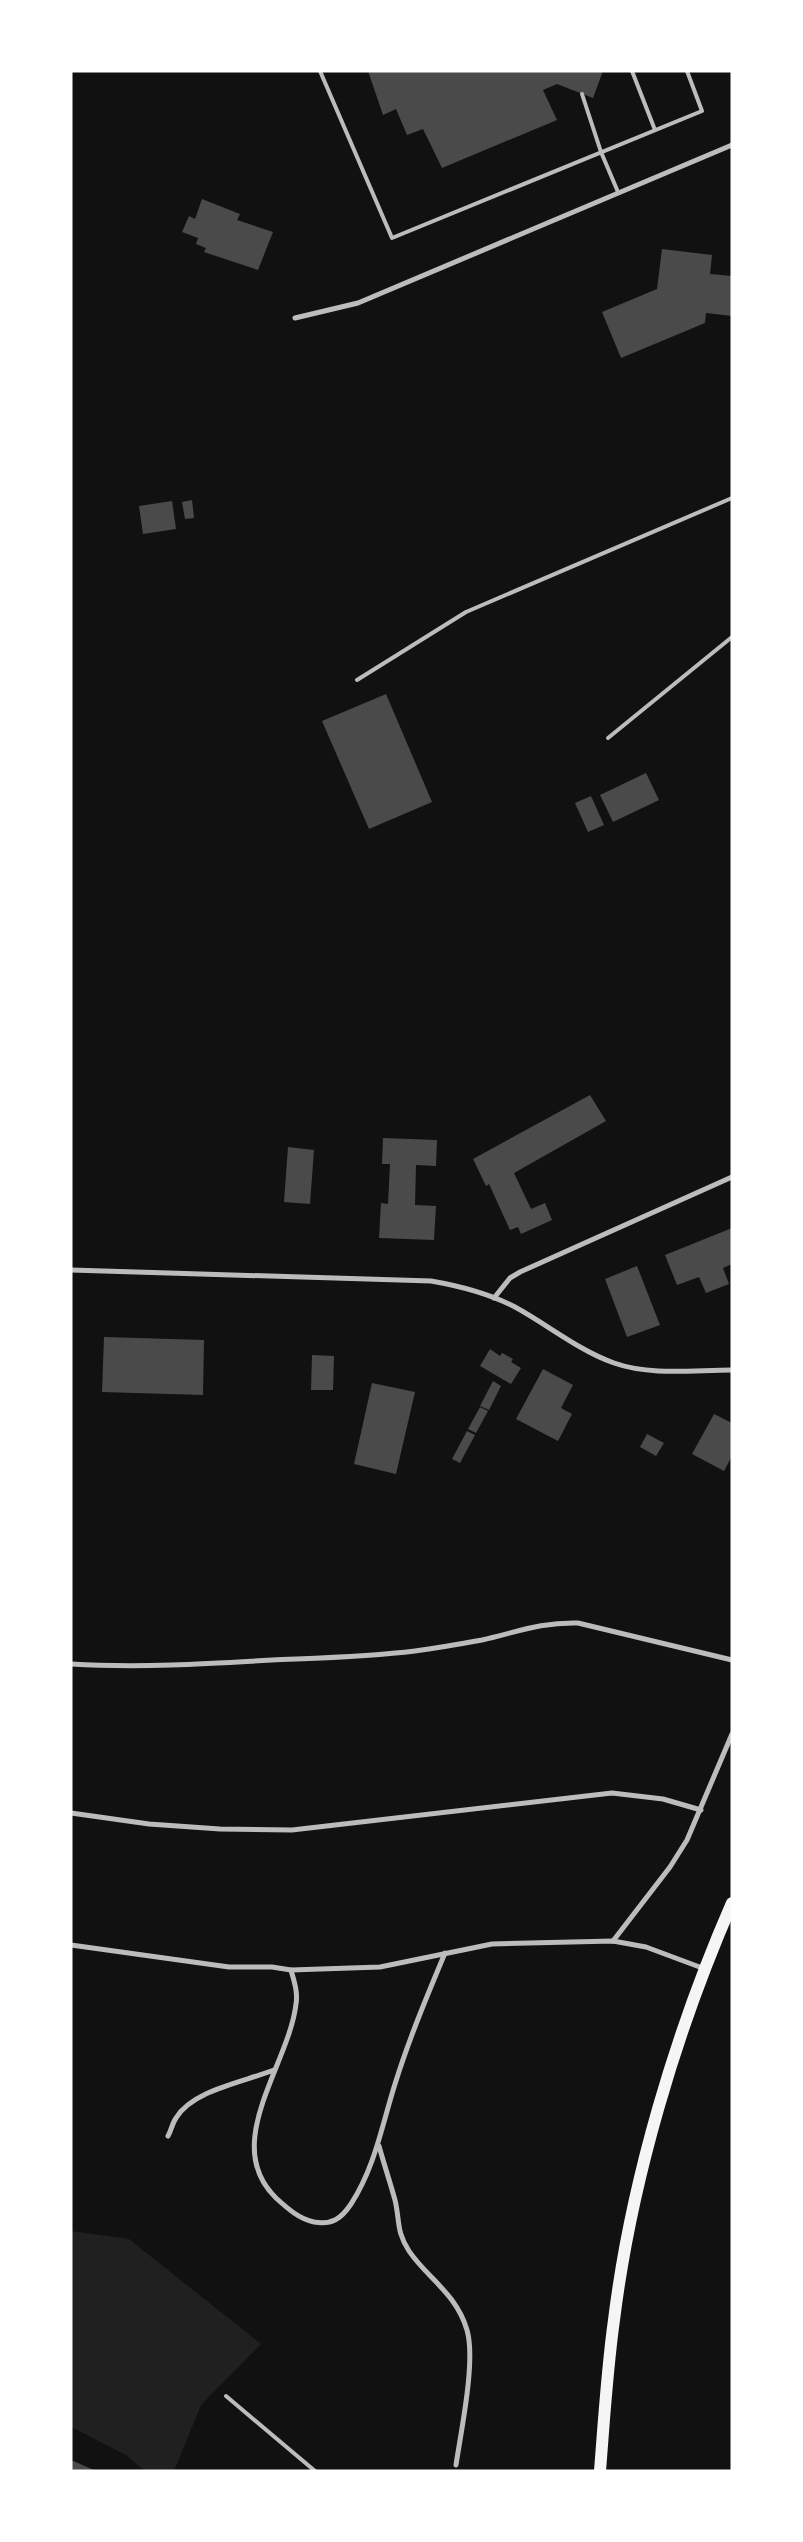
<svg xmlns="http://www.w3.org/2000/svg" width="803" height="2542" font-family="Montserrat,sans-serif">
	<rect width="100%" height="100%" fill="#111"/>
	<path fill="#202020" d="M71,2231L129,2239L261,2344L201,2405L174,2471H145L126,2455L71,2427Z"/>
	<g fill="#4a4a4a">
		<path d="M368,71H603L593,98L557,84L543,90L557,120L442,168L423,129L407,135L396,109L383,115Z"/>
		<path d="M202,199L240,214L237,220L273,232L258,270L204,252L206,248L196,244L198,238L182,232L189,216L195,219Z"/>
		<path d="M662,249L712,255L710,274L732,276V316L706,313L705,323L621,358L602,312L657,289Z"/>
		<path d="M192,500L194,518L185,519L182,502Z"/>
		<path d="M172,501L176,529L143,534L139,506Z"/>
		<path d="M386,694L432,802L369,829L322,721Z"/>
		<path d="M646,773L659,800L613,822L600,795Z"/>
		<path d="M591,796L604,825L588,832L575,803Z"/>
		<path d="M590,1095L606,1121L514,1173L531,1209L545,1203L552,1220L521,1234L518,1227L510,1230L489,1184L486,1186L473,1159Z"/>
		<path d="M383,1138L437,1140L436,1166L416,1165L415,1205L436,1206L434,1240L379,1238L381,1203L388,1204L390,1164H382Z"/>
		<path d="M288,1147L314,1150L310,1204L284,1202Z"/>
		<path d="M732,1228V1264L723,1268L729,1284L706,1293L699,1277L677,1285L665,1255Z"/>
		<path d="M637,1266L660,1325L627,1337L605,1279Z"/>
		<path d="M104,1337L204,1340L203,1395L102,1392Z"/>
		<path d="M490,1349L500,1356L502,1353L513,1359L511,1362L521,1368L511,1384L480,1366Z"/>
		<path d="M312,1355L334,1356L333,1390H311Z"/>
		<path d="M543,1369L573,1385L561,1408L572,1414L558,1441L516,1419Z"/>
		<path d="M493,1381L501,1386L489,1410L480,1406Z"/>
		<path d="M372,1383L415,1392L396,1474L354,1464Z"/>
		<path d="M480,1407L488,1411L476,1433L468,1429Z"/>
		<path d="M714,1414L732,1423V1456L724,1471L692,1454Z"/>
		<path d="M467,1431L475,1435L460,1463L452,1459Z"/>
		<path d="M647,1434L664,1443L656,1456L640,1447Z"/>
		<path d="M71,2460L96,2471H71Z"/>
	</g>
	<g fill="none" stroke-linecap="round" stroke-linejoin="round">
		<g stroke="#bcbcbc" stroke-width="4">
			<path d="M320,71L392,238L702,111L687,71"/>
			<path d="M632,71L655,130"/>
			<path d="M582,94L601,152L618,192"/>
			<path d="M357,680L466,612L732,498"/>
			<path d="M608,738L732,637"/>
			<path d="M226,2396L315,2471"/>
		</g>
		<g stroke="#bcbcbc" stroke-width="5">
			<path d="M295,318L358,303L732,145"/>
			<path d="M71,1270L431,1281C460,1286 488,1293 515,1307C548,1325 578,1350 614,1363C651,1376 693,1370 732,1370"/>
			<path d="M494,1298L510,1278L520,1272L732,1177"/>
			<path d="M71,1664C138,1668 205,1664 272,1660C319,1658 367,1657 415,1651C437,1648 460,1644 482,1640C517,1632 542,1622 578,1623L732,1660"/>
			<path d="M71,1813L149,1824L220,1829L292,1830L612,1793L663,1799L701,1810"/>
			<path d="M613,1941L670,1867L687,1840L732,1734"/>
			<path d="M71,1945L229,1967H272L291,1970L380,1967L492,1944L613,1941L646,1947L705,1969"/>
			<path d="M291,1970C294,1981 298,1992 296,2004C289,2065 220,2144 276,2198C287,2208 299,2219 314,2222C332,2225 341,2219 351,2204C375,2167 382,2125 395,2084C409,2039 427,1996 445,1953"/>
			<path d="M168,2136C171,2131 172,2124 176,2118C193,2090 244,2082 274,2070"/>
			<path d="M379,2146C384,2164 390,2182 395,2200C400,2221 396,2231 409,2251C428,2279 456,2293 467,2330C476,2361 461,2431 456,2465"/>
		</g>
		<path stroke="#f5f5f5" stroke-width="12" d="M600,2471C604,2421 607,2370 614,2320C631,2182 676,2031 732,1903"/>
	</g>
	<rect width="803" height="2542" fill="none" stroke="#ffffff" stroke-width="145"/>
</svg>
